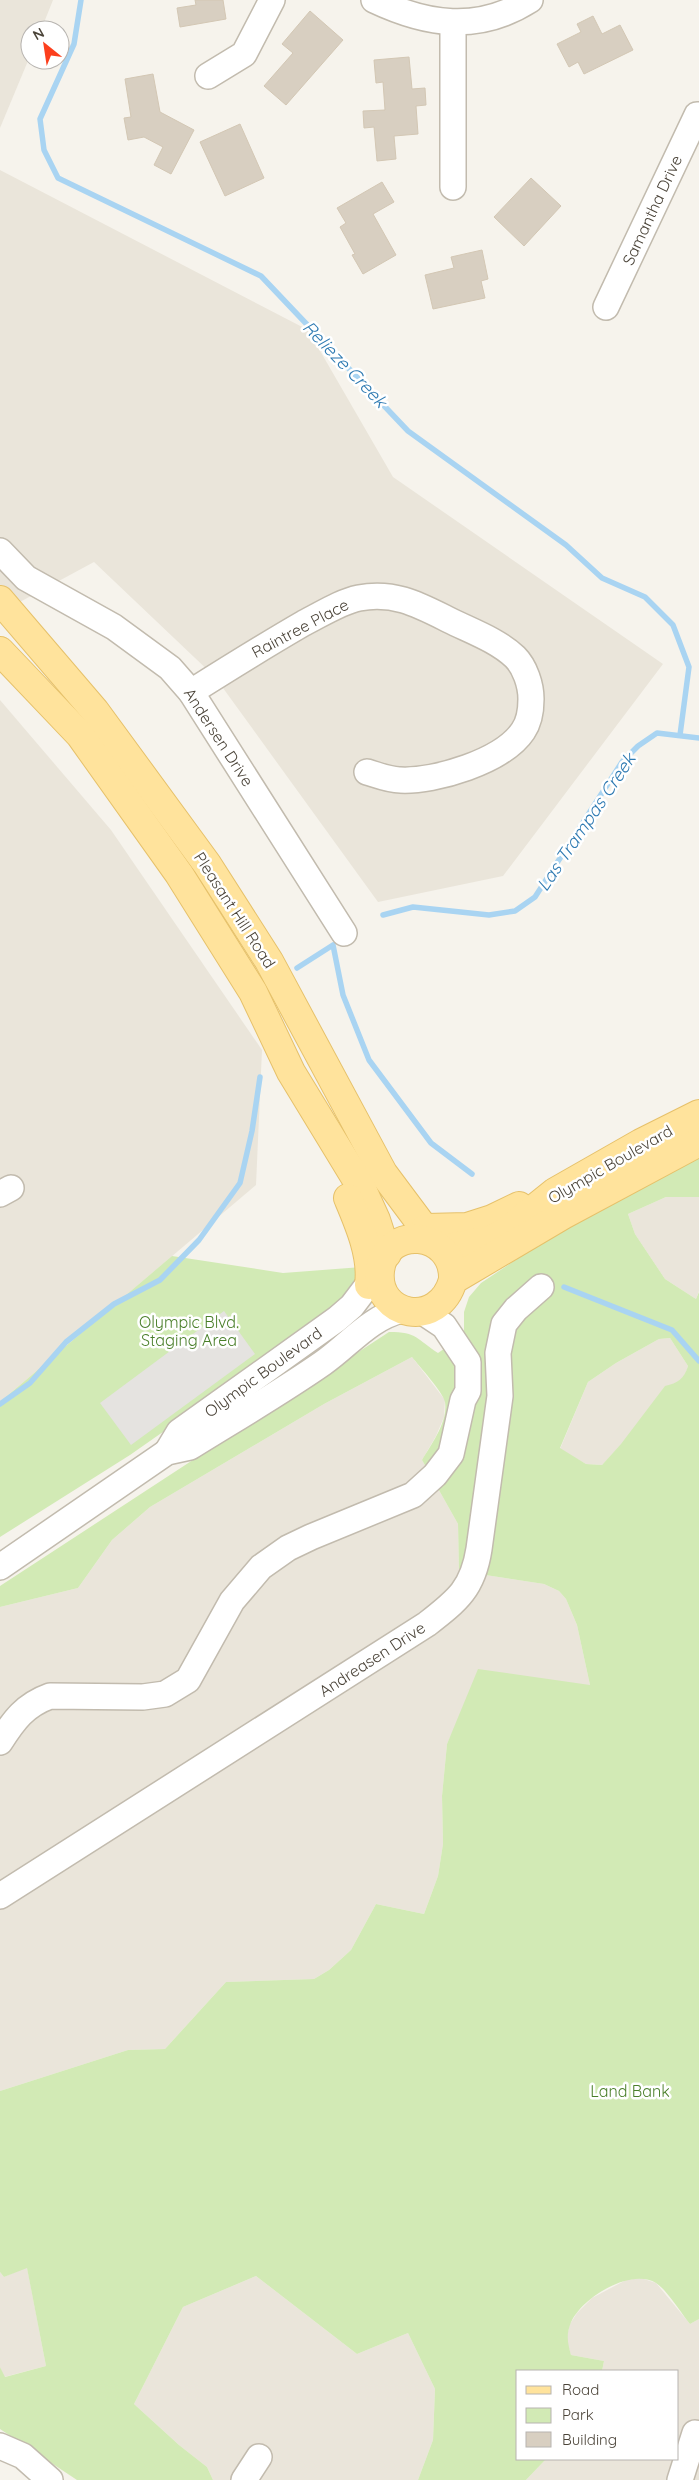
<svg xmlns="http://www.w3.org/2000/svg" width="699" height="2480" font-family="Quicksand,sans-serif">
	<rect width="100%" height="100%" fill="#f6f3ec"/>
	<g fill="#eae5da">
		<path d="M0,0H53L41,30H30V56L0,128Z"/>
		<path d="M0,170L308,330L393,477L663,664L503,876L378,902L215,677L94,562L18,603L0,585Z"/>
		<path d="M0,700L111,830L262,1050L256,1185L0,1402Z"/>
		<path d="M688,1196L699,1197V1291L696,1299L665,1279L635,1234L628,1214L666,1197Z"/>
		<path d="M670,1338L688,1366L685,1376L602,1465L586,1464L560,1449L588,1382L616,1363L659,1339Z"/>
		<path d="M412,1357L445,1400L444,1417L436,1436L422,1460L458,1524L459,1571L544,1584L559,1591L566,1599L577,1625L590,1685L457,1722L447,1744L442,1796L443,1844L438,1876L424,1914L376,1904L351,1950L329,1970L314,1979L226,1982L165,2049L128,2050L0,2091V1607L78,1588L112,1540L150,1507L324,1404Z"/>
		<path d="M27,2267L46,2366L4,2377L0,2367V2272L4,2277Z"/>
		<path d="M256,2276L357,2354L408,2333L435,2389L433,2440L418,2480H213L207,2467L179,2445L134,2404L183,2307Z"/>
		<path d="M641,2278L656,2283L690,2324L699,2319V2480H526L546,2459H678V2371H602L604,2361L571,2355L566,2339L570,2324L577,2313L592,2298L626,2280Z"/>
	</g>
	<g fill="#d2eab5" fill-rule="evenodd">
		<path d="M699,1155V1197H666L628,1214L635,1234L665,1279L696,1299L699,1292V2319L690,2324C681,2313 667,2290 656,2283C630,2267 578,2300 570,2325C566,2336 568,2344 571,2355L604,2361L602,2371H518V2459H546L526,2480H418L433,2440L435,2389L408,2333L357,2354L256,2276L183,2307L134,2404L179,2445L207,2467L213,2480H77L0,2429V2367L5,2377L46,2366L27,2268L4,2277L0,2272V2091L128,2050L165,2049L226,1982L314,1979L329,1970L351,1950L376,1904L424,1914L438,1876L443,1844L442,1796L447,1744L478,1669L590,1685L577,1625L566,1599L559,1591L544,1584L459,1571L458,1524L422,1460C432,1443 448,1422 445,1402C443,1392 419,1366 412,1357L324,1404L150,1507L112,1540L78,1588L0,1607V1586L389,1332C418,1332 416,1339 438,1353L464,1335V1312L469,1297L481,1283L562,1229ZM670,1338L688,1366C684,1379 678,1383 665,1386L621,1444L602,1465L586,1464L560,1448L588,1382L616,1363L659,1339Z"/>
		<path d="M172,1256L283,1273L362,1267L361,1279L347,1299L313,1327L130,1455L0,1537V1402Z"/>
	</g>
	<path fill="#e5e3e0" d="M224,1311L255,1354L131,1445L100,1403Z"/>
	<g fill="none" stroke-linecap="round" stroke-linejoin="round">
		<g stroke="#a9d4f2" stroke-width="5.5">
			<path d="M81,0L74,44L40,119L44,150L58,178L261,276L408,431L566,545L602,578L645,597L673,625L689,667L680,735"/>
			<path d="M383,915L413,907L489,915L515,911L535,897L622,762L638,746L657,733L699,738"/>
			<path d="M297,968L333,945L343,995L369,1060L431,1143L472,1174"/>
			<path d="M564,1287L672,1330L699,1361"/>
			<path d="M0,1404L30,1383L66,1342L114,1304L160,1280L199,1240L240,1183L252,1131L260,1077"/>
		</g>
	</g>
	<g fill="#d8cfc1" stroke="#d3c7b4">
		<path d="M195,0H223L226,19L180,27L177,8L196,5Z"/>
		<path d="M310,11L343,40L286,105L264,86L293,53L282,44Z"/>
		<path d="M593,16L602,34L620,25L633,50L584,74L578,62L569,67L557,44L581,32L577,24Z"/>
		<path d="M409,57L412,89L425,88L426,105L416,106L418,134L394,136L396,159L377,161L374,127L364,128L363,111L385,110L383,82L376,83L374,60Z"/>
		<path d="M153,74L160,112L194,130L171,174L154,165L163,147L144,137L128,140L124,118L131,117L125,79Z"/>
		<path d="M240,124L264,178L225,196L200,142Z"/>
		<path d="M531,178L561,206L524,246L494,217Z"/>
		<path d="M382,182L394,202L373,214L396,255L363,274L352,255L355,254L340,227L346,223L337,208Z"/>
		<path d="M482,250L488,279L481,281L485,298L433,309L425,275L454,268L451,257Z"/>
	</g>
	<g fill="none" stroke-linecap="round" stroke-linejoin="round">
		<defs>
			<g id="minor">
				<path d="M374,0C427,25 478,33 530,0"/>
				<path d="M453,23V187"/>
				<path d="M208,76L244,54L272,0"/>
				<path d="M606,307L697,115H699"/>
				<path d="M0,551L26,578L114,627L170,668L191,692L344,933"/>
				<path d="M191,692C229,668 266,645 304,623C322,614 340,602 359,598C394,591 419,605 449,620C471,631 497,640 515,657C525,667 531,685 531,699C531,710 530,721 523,731C503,761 435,782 400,780C389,780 377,775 367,772"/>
				<path d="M0,1194L11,1188"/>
				<path d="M167,1452L179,1432L337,1319L352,1306L380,1269"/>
				<path d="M0,1567L167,1452L190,1447C235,1419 280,1393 323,1363C350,1344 369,1318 402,1310"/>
				<path d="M0,1742C14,1720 25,1705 50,1696L143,1697L165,1694L188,1680L232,1601L261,1567L288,1548L311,1537L413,1495L435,1475L451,1454L463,1400L468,1391V1362L444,1326L423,1312"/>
				<path d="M0,1896L427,1624C458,1600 473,1588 479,1549L500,1396L498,1353L504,1324L516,1309L541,1287"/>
				<path d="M0,2446L23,2456L50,2480"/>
				<path d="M244,2480L259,2457"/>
				<path d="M680,2480L695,2433"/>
			</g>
			<g id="major">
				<path d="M0,600L95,711L207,864L269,961L383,1173L436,1244"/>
				<path d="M0,651L80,735L179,874L253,992L291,1072L361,1187L376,1220L387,1254"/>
				<path d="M348,1198C359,1224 373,1256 369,1285"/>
				<path d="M426,1228L467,1227L492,1219L519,1206"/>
				<path d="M442,1249L490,1240L504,1233L555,1192L641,1143L699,1114"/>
				<path d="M453,1280C455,1230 385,1224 380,1271C375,1317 439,1330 453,1280L563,1215L699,1142"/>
			</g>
		</defs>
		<use href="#minor" stroke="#c2bbae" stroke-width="28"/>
		<use href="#major" stroke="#e6c16a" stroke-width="30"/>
		<use href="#minor" stroke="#fff" stroke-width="25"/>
		<use href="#major" stroke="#ffe39c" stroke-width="28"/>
	</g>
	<g text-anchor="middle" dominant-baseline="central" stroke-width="5" stroke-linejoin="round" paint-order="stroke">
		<g font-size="16" fill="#4b4439" stroke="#fff">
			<text transform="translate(652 210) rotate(-65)">Samantha Drive</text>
			<text transform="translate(300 628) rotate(-28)">Raintree Place</text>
			<text transform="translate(219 737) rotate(57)">Andersen Drive</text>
			<text transform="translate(235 910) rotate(57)">Pleasant Hill Road</text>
			<text transform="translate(610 1164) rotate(-30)">Olympic Boulevard</text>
			<text transform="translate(263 1372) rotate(-36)">Olympic Boulevard</text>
			<text transform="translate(372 1659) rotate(-33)">Andreasen Drive</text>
		</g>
		<g font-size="16" fill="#4a7f2a" stroke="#fff">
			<text x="189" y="1322">Olympic Blvd.<tspan x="189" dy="18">Staging Area</tspan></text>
			<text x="630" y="2091">Land Bank</text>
		</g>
		<g font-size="18" font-style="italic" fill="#2e7ab2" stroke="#fff">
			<text transform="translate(345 364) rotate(46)">Relieze Creek</text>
			<text transform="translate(586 822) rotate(-56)">Las Trampas Creek</text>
		</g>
	</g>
	<rect x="516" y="2370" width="162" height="90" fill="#ffffff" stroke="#b7b4b0"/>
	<rect x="526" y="2386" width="25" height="8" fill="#ffe39c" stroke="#b7b4b0"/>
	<text x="562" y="2395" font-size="15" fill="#4b4439">Road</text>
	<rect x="526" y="2408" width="25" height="15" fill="#d2eab5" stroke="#b7b4b0"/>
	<text x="562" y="2420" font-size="15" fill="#4b4439">Park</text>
	<rect x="526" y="2432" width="25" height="15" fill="#d8cfc1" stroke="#b7b4b0"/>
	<text x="562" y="2445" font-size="15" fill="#4b4439">Building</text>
	<g transform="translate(45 45) rotate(330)"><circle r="24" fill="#ffffff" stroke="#b7b4b0"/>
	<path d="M0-4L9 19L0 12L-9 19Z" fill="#fc3f1d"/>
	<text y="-8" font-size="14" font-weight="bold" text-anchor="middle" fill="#4b4439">N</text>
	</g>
</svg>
